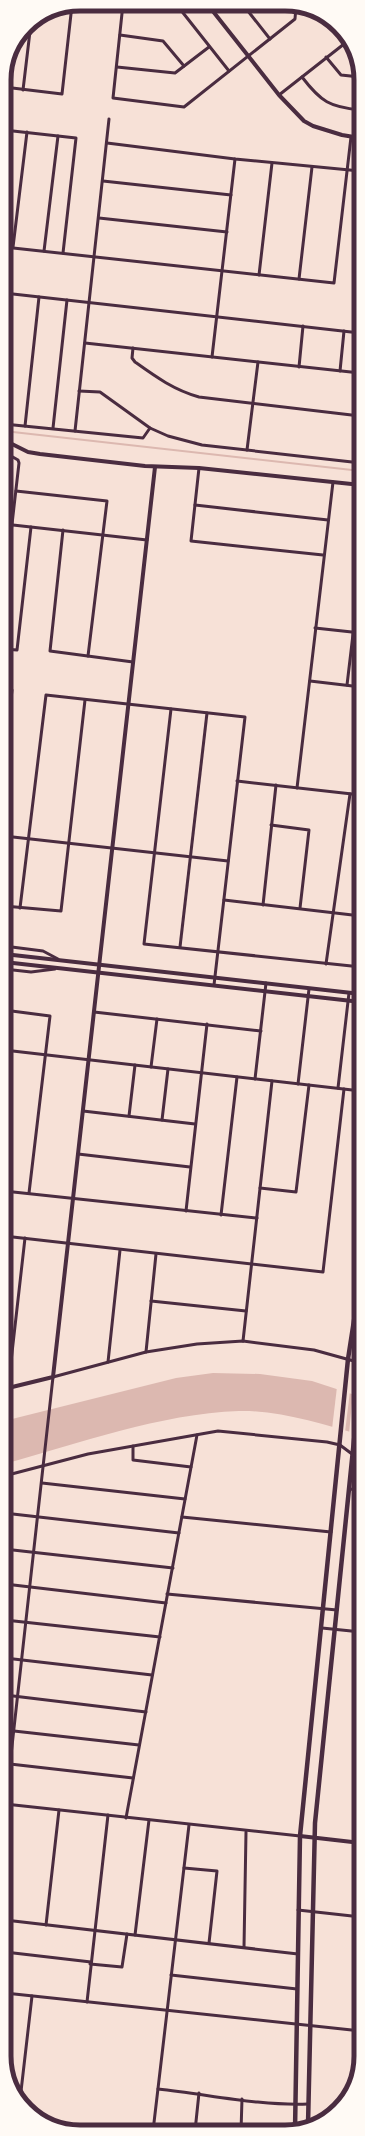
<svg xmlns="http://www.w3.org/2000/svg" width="365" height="2136" font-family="Roboto,sans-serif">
	<rect width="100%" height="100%" fill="#f7e1d7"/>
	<path fill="#dcb8b0" d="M213,1373L260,1374L312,1381L361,1397V1435C322,1424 279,1410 239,1411C159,1414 81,1443 4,1464V1421L176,1378Z"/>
	<g fill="#f7e1d7">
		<path d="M337,1387L350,1391L345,1432L332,1429Z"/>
		<path d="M353,1392L361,1394V1437L349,1434Z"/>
	</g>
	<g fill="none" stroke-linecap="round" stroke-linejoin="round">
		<path stroke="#dcb8b0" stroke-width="2" d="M4,431L361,471"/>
		<g stroke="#4a2c40" stroke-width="3">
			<path d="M123,4L113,98L184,107L295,19L296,6"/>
			<path d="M132,5L180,9L229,71"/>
			<path d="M244,6L270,39"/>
			<path d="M120,35L163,41L184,66"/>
			<path d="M326,57L341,75L360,77"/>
			<path d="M117,67L175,73L209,47"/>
			<path d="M302,77C321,102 330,107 360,110"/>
			<path d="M4,87L62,94L72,5"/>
			<path d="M23,90L31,23"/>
			<path d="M279,95L344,44H349"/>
			<path d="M4,130L76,138L63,253"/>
			<path d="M107,143L235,159L360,171"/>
			<path d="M103,181L231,195"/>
			<path d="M99,218L227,232"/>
			<path d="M4,247L334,283L351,137"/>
			<path d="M13,247L27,132"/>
			<path d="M44,251L58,136"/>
			<path d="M259,275L272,163"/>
			<path d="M299,279L312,167"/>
			<path d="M4,293L360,333"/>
			<path d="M4,342L10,294"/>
			<path d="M85,343L360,373"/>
			<path d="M133,348L132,358L135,362C156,377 174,390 199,397L360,416"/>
			<path d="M212,357L235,159"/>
			<path d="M299,367L303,326"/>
			<path d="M340,371L344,331"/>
			<path d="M79,391L100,392L150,428L168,436L202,445L361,463"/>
			<path d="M4,424L143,438L150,428"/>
			<path d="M25,426L39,297"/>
			<path d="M53,428L67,300"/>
			<path d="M75,431L109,119"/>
			<path d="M247,450L258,362"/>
			<path d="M4,452L18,460L19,463L4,594"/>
			<path d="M199,468L191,541L323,555"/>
			<path d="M16,491L107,501L88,656"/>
			<path d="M195,505L328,520"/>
			<path d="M4,524L147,540"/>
			<path d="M63,530L50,651L133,662"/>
			<path d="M315,628L361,633"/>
			<path d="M4,649L17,650L31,527"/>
			<path d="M310,681L361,687"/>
			<path d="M347,685L361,567"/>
			<path d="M4,689L12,690L4,761"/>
			<path d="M171,709L144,944L361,967"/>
			<path d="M237,781L361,795"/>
			<path d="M297,788L333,482"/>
			<path d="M271,825L309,830L300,908"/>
			<path d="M4,836L228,861"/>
			<path d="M4,877L9,836"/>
			<path d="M224,900L361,916"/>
			<path d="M263,905L276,785"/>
			<path d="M4,906L61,911L85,700"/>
			<path d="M20,908L46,695L245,717L214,985"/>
			<path d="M4,946L43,951L58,959"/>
			<path d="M180,947L207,713"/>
			<path d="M326,964L350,794"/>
			<path d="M4,969L31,972L55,969"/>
			<path d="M4,1010L50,1016L29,1193"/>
			<path d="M94,1012L261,1031"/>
			<path d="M4,1050L361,1091"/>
			<path d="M4,1057L5,1050"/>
			<path d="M151,1067L157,1019"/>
			<path d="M255,1079L266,983"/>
			<path d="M298,1084L309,989"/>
			<path d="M338,1088L349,993"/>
			<path d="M83,1111L195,1124"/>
			<path d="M129,1116L135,1065"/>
			<path d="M162,1120L168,1069"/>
			<path d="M78,1154L190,1167"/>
			<path d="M260,1188L296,1192L309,1085"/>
			<path d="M4,1191L257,1218"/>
			<path d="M186,1211L207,1024"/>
			<path d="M221,1215L237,1077"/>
			<path d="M4,1236L323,1272L344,1089"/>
			<path d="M151,1301L246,1311"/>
			<path d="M243,1341L272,1081"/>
			<path d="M146,1352L156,1254"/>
			<path d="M108,1362L120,1250"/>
			<path d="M8,1388L25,1238"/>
			<path d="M133,1446V1460L191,1467"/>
			<path d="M4,1476L88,1454L218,1431L327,1442L340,1445L352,1454"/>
			<path d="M42,1483L185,1499"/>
			<path d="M349,1489L361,1490"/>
			<path d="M4,1513L179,1533"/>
			<path d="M182,1517L331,1532"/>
			<path d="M4,1549L173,1568"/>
			<path d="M5,1584L166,1603"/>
			<path d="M167,1594L337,1610"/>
			<path d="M5,1620L160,1637"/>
			<path d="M322,1628L361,1632"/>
			<path d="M5,1658L152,1675"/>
			<path d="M5,1695L146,1712"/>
			<path d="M5,1730L139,1745"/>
			<path d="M10,1764L133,1778"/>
			<path d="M5,1804L300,1836"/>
			<path d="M5,1809L53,1377L146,1352L197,1344L243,1341L314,1350L361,1363"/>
			<path d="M126,1818L197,1435"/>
			<path d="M184,1868L217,1871L209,1943"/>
			<path d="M298,1910L361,1917"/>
			<path d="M5,1920L298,1954"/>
			<path d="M46,1925L59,1810"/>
			<path d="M135,1935L149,1820"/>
			<path d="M244,1947L246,1832"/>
			<path d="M5,1952L91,1962"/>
			<path d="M90,1964L122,1967L127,1934"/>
			<path d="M171,1975L297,1989"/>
			<path d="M5,1993L361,2031"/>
			<path d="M87,2002L108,1815"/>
			<path d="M158,2089C207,2094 259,2106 308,2104"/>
			<path d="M20,2100L32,1996"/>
			<path d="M153,2131L189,1825"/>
			<path d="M195,2131L199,2093"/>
			<path d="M241,2131L242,2099"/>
		</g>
		<g stroke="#4a2c40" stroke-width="4">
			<path d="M208,5L279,95L304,121L313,126L342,135L360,138"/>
			<path d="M4,440L28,452L40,454L145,466L199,468L361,485"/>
			<path d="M4,954L361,994"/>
			<path d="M4,962L361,1002"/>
			<path d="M4,1389L53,1377L155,467"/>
			<path d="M300,1836L361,1843"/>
		</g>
		<g stroke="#4a2c40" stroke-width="4.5">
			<path d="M308,2125L315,1823L361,1371"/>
			<path d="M295,2131L300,1836L348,1359L361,1275"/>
		</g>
	</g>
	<path d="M0 0H365V2136H0ZM80 11H285A69 69 0 0 1 354 80V2056A69 69 0 0 1 285 2125H80A69 69 0 0 1 11 2056V80A69 69 0 0 1 80 11Z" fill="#fffaf5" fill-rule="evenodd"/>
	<path fill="none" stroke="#4a2c40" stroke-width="5" d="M80 11H285A69 69 0 0 1 354 80V2056A69 69 0 0 1 285 2125H80A69 69 0 0 1 11 2056V80A69 69 0 0 1 80 11Z"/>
</svg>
